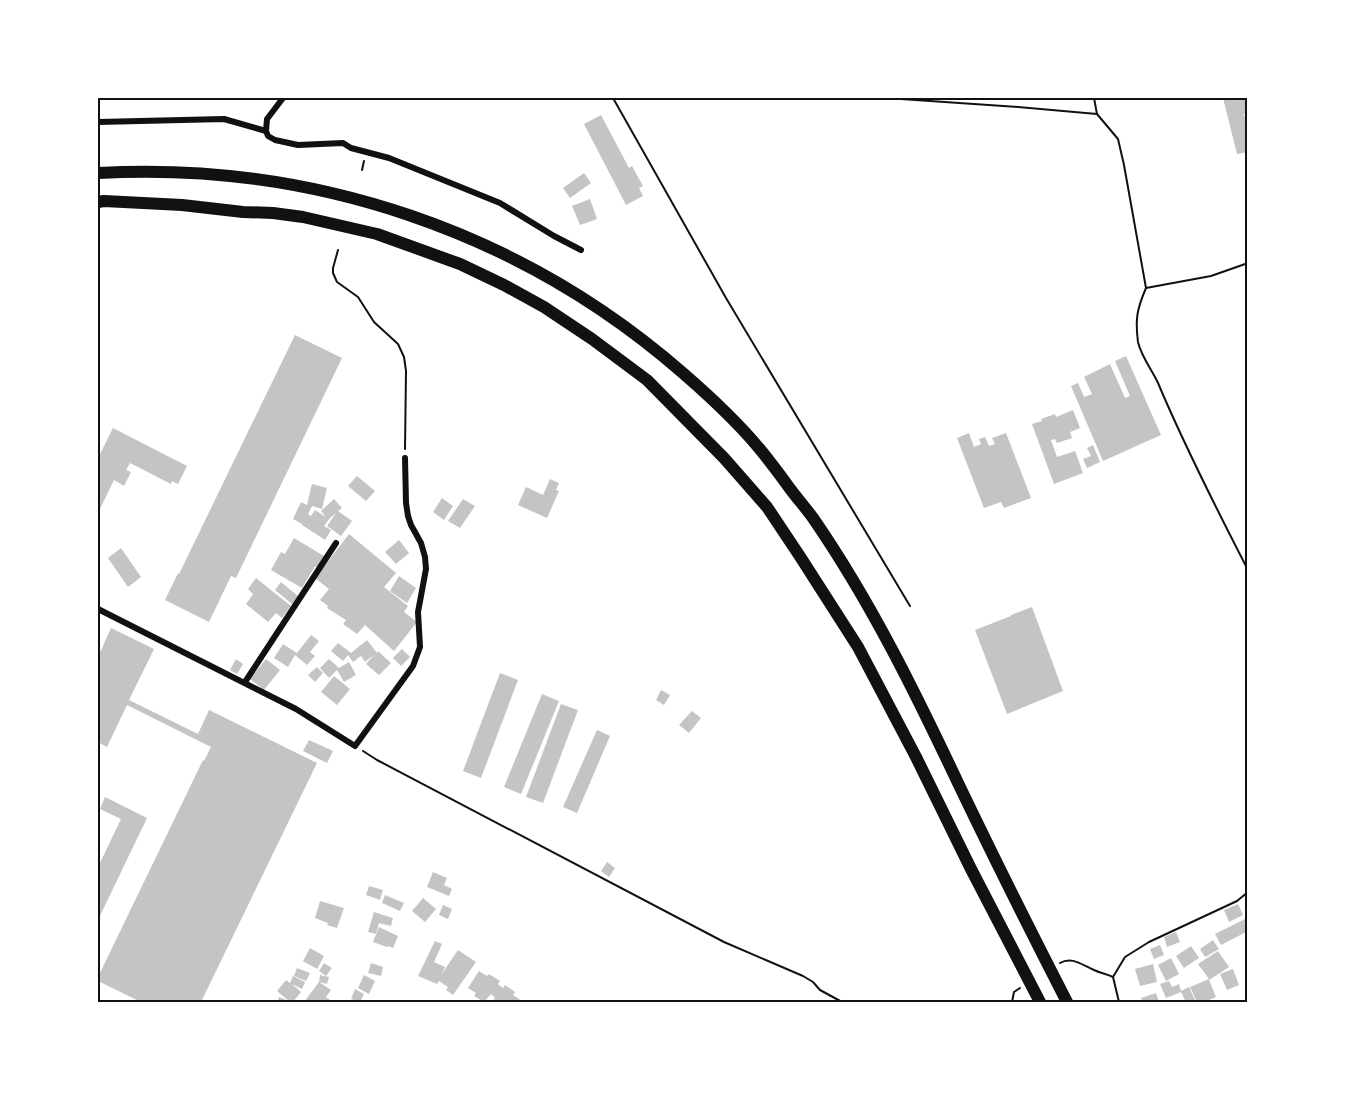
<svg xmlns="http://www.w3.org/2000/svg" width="1345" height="1100" font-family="Figtree,sans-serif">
	<rect width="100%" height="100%" fill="#fff"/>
	<g fill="#c4c4c4">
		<path d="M1223,98H1248V113L1244,114L1248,129V152L1237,154Z"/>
		<path d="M601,115L629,168L632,166L643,186L639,188L643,196L626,205L584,124Z"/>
		<path d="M584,173L591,183L570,198L563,188Z"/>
		<path d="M590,199L597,219L580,225L572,206Z"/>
		<path d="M295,335L342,358L236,578L231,576L209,622L165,600L178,573L179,574Z"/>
		<path d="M1126,356L1161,435L1103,461L1071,386L1078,383L1084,397L1092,394L1084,377L1110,364L1125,398L1130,396L1115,361Z"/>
		<path d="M1073,410L1080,428L1070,432L1072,438L1057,443L1055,439L1051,440L1057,457L1075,451L1083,473L1054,484L1032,424L1042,421L1041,419L1055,414L1056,417Z"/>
		<path d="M113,428L187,466L178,484L172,481L171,484L130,463L126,470L131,472L124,486L114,480L98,513V456H99Z"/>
		<path d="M969,433L974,447L981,444L979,439L985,437L989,446L995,444L992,438L1006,433L1031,498L1004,508L1001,502L984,508L957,438Z"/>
		<path d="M1093,445L1100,462L1087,468L1083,459L1091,456L1087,448Z"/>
		<path d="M357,476L375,491L366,501L348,486Z"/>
		<path d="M550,479L559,483L556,490L559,491L547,518L518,505L526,487L543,495Z"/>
		<path d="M312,484L327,488L322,509L312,506L308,514L311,516L315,510L326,517L321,511L334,499L342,508L338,511L352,521L341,536L327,526L336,513L329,519L324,526L331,530L325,540L302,525V524L293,519L301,502L307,505Z"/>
		<path d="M442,498L453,506L444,520L433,512Z"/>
		<path d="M463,499L475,506L460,528L448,521Z"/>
		<path d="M349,534L396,573L384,587L408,606L404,612L417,622L394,651L365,625L357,634L343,624L346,620L327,608L328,606L320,600L329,589L315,578Z"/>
		<path d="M294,538L324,556L317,568L315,566L302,588L271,570L281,552L285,554Z"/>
		<path d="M399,540L409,553L396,564L385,552Z"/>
		<path d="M121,548L141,577L128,587L108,558Z"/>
		<path d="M399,576L416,588L407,603L390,591Z"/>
		<path d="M256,578L291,606L282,618L276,613L268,622L246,604L253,594L248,589Z"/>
		<path d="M281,582L299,597L292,604L275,590Z"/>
		<path d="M1032,607L1063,691L1007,714L975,630L1011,616V615Z"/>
		<path d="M111,628L154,649L129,700L198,734L209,710L317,763L201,1002H141L98,981V977L203,760L204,761L211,747L127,705L107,747L98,742V657Z"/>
		<path d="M311,635L319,641L310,652L315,656L307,665L295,655L288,667L274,658L283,644L297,653Z"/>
		<path d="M367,640L377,653L378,651L391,663L379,675L366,664L374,655L365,662L361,656L353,662L348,655L343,661L331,651L338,643L351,653Z"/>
		<path d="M402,649L410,657L401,666L393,658Z"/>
		<path d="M236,659L243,664L237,674L230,670Z"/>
		<path d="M266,659L280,670L264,690L250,679Z"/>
		<path d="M329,659L339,668L349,662L356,675L344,682L337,670L329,678L320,668Z"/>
		<path d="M317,667L323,673L315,682L308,675Z"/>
		<path d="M500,673L518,680L481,778L463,771Z"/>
		<path d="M334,676L350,689L337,705L321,692Z"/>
		<path d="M661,690L670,695L664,705L656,700Z"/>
		<path d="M542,694L559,701L521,794L504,787Z"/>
		<path d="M561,704L578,710L543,803L526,797Z"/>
		<path d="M692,711L701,718L689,733L679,725Z"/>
		<path d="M597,730L610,736L577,813L563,807Z"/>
		<path d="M309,740L333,751L327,763L303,751Z"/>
		<path d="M105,797L147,818L98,920V867L121,819L100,809Z"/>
		<path d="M607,862L615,868L609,877L601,871Z"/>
		<path d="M433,872L447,878L444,885L452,889L449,896L427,887Z"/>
		<path d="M369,886L383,890L380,900L366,895Z"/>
		<path d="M385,895L404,903L400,911L382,903Z"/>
		<path d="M423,898L436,909L425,922L412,911Z"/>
		<path d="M320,901L344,908L337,928L327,925L328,923L315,918Z"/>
		<path d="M1238,904L1243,915L1229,922L1224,910Z"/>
		<path d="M443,905L452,909L448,919L439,915Z"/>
		<path d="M374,912L393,918L391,926L379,923L376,934L368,932Z"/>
		<path d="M1247,918L1248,931L1221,945L1215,934Z"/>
		<path d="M379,927L398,936L393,948L388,946L387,947L373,942Z"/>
		<path d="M1176,932L1180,942L1167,947L1164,937Z"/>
		<path d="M1213,940L1219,949L1205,957L1200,949Z"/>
		<path d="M435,941L442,944L434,962L445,967L441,975L458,950L476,962L453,995L446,990L448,987L439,981L437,984L418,976Z"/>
		<path d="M1160,945L1164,955L1154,959L1150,949Z"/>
		<path d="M1191,946L1199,958L1184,968L1176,956Z"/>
		<path d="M310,948L324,956L317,969L303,961Z"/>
		<path d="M1218,951L1229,967L1209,980L1216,997L1204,1002H1197L1190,987L1209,979L1198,964Z"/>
		<path d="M1171,958L1179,974L1166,981L1158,965Z"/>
		<path d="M324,963L332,968L326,976L319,971Z"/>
		<path d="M371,963L383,967L381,976L368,973Z"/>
		<path d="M1153,964L1157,982L1140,986L1135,969Z"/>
		<path d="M297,968L310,973L306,981L294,976Z"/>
		<path d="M1233,969L1239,985L1227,990L1220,974Z"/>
		<path d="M479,971L487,976L489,974L500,981L498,984L503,988L505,985L515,992L513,995L522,1001L521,1002H492L495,998L491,994L484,1002L474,996L476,993L468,988Z"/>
		<path d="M320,975L329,977L327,984L319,982L331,990L326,997L330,1000L328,1002H304L319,982Z"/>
		<path d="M364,975L375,981L369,994L358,988Z"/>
		<path d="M293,976L305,982L302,989L292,984L301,992L293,1002H277L279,997L289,1001L277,991L286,980L290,983Z"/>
		<path d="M1169,981L1172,987L1179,984L1181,991L1189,987L1195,1000L1191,1002H1186L1181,992L1166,998L1160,984Z"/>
		<path d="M355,989L364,994L360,1002L351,999Z"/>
		<path d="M1156,993L1159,1002H1142L1141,998Z"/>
	</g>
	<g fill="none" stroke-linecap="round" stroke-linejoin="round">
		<g stroke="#111" stroke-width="2">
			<path d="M613,98L726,298L910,606"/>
			<path d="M886,98L1018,107L1097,114"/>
			<path d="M1094,98L1097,114L1118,139L1124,165L1146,288C1137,309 1135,319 1138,342C1141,356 1152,370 1158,383C1185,447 1216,508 1248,570"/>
			<path d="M362,170L364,161"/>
			<path d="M338,250L333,268V273L337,282L358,297L374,322L398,344L404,357L406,371L405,449"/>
			<path d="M1146,288L1211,276L1248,263"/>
			<path d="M363,751L377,760L724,942L803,976L813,982L820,990L842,1002"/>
			<path d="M1060,963C1072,956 1082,965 1094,970C1100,973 1107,974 1113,977"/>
			<path d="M1012,1002L1014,992L1020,988"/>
			<path d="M1119,1002L1113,977L1125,957L1149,942L1237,901L1248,892"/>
		</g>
		<g stroke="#111" stroke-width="6">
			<path d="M283,98L267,119L266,131L268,136L275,140L298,145L343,143L351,148L389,158L500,203L554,236L581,250"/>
			<path d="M98,122L224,119L266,131"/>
			<path d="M98,609L296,709L355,746L413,666L420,647L418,612L426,569L425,557L421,543L411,525L408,516L406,503L405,458"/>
			<path d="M245,682L336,543"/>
		</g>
		<g stroke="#111" stroke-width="12">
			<path d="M98,173C313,161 522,232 684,374C714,400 743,427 767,458C774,467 781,476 788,486C796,497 805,507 813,518C871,602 916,694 959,785C994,858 1030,930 1067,1002"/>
			<path d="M98,202L104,201L182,205L243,212L273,213L303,217L377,234L460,264L504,285L544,307L592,339L647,380L724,458L767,507L801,558L858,647L916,757L971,869L1040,1002"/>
		</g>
	</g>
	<rect width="1345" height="1100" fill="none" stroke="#ffffff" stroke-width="198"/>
	<rect x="99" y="99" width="1147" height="902" fill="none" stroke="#111" stroke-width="2"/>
</svg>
